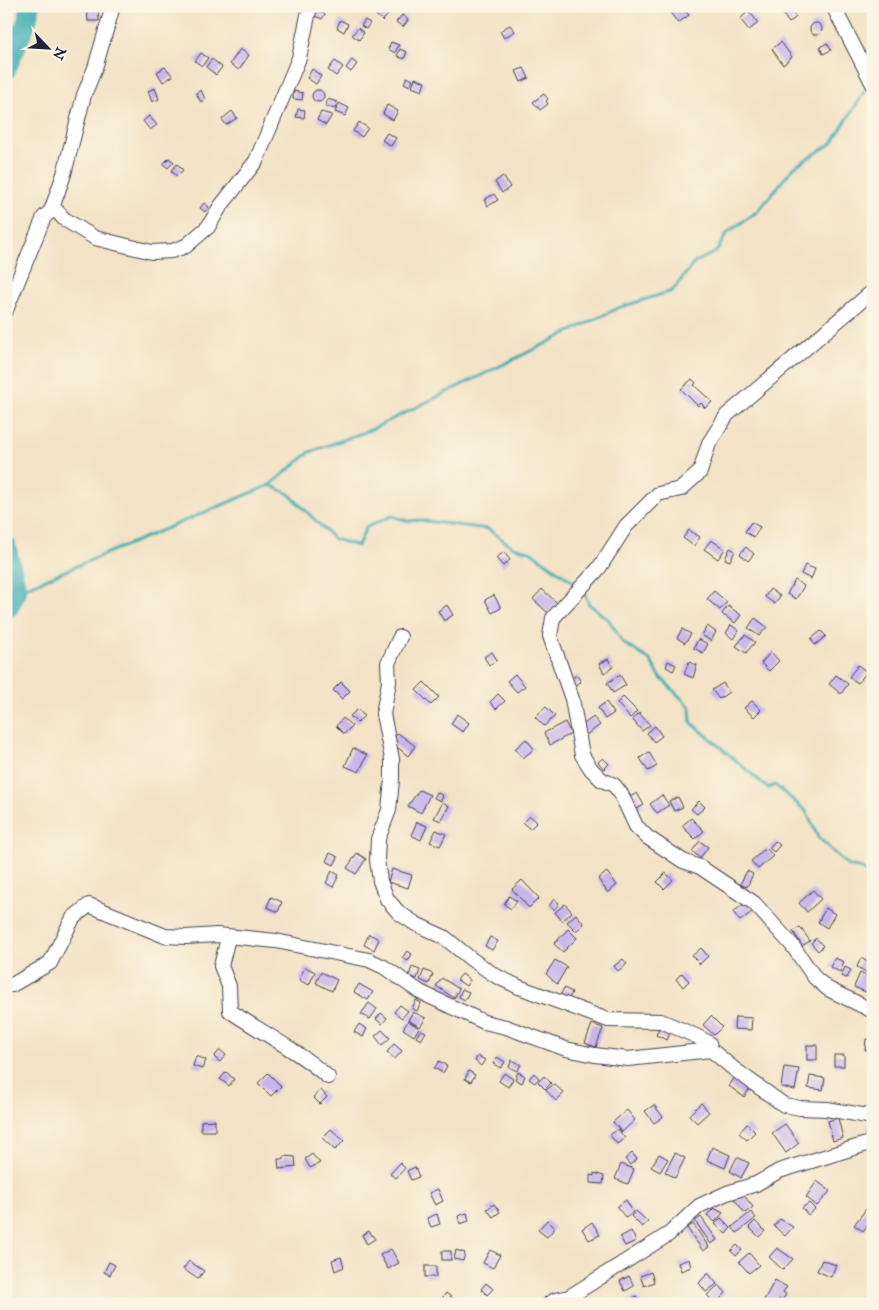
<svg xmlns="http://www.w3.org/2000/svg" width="879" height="1310" font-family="'IM FELL Great Primer',serif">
	<rect width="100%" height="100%" fill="#fcf5e5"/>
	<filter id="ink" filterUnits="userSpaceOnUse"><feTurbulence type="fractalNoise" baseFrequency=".02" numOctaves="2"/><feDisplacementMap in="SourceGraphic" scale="10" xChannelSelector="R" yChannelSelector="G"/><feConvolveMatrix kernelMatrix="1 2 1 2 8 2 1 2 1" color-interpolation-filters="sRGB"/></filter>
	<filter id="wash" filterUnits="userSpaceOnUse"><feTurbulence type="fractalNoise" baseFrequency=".0096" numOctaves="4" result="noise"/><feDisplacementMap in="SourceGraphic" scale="20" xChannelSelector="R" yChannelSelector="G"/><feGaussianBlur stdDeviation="1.12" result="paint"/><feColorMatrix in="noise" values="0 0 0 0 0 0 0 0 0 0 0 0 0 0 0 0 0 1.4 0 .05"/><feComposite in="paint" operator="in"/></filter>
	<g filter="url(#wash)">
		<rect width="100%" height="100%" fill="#f3e2c5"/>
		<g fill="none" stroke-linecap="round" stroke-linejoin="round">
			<g stroke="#39abb2" stroke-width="3">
				<path d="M270,485L289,494L334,539L358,546L366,527L392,516L408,521L419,520L488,529L513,547L530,551L579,586"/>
				<path d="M583,590L589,604L609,620L623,643L650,660L660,677L690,707L691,722L768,788L775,785L806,811L818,837L848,866L862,869L873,879"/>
				<path d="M17,591L270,485L310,452L370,430L618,308L672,291L695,262L716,252L728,232L757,212L794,167L832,143L865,91"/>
			</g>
			<g stroke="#39abb2" stroke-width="20">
				<path d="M6,70L27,21L30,6"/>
				<path d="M6,545L17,591L9,607L6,608"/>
			</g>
		</g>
		<g id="blocks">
			<g fill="#c9b4eb">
				<path d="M680,6L689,15L678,23L669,11Z"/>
				<path d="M98,7L99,21H88L87,8Z"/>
				<path d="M789,8L796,17L789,23L782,13Z"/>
				<path d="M382,9L388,15L382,21L376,15Z"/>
				<path d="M317,11L325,14L322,19L315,16Z"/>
				<path d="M749,11L758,23L749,30L740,19Z"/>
				<path d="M402,15L408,20L403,27L396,22Z"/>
				<path d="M340,20L348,24L344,32L337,28Z"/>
				<path d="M365,20L370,23L366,29L361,26Z"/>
				<circle cx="816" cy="29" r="6"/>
				<path d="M510,25L515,31L504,38L500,31Z"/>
				<path d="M358,28L364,33L359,40L352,35Z"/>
				<path d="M391,42L399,45L395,53L388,49Z"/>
				<path d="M781,42L792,57L783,65L772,49Z"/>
				<path d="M827,43L831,50L823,54L820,47Z"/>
				<path d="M240,49L249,55L239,70L230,64Z"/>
				<path d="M400,49L407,52L404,59L397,56Z"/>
				<path d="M201,53L208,58L202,66L195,61Z"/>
				<path d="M212,59L222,67L216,75L206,67Z"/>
				<path d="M352,60L357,64L351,72L346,68Z"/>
				<path d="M335,61L343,67L336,76L328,70Z"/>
				<path d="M165,67L173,76L163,82L157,72Z"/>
				<path d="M524,68L529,78L521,82L516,71Z"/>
				<path d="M312,69L321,76L316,84L307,78Z"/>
				<path d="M407,77L413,80L410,86L404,83Z"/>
				<path d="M415,78L425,82L422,91L412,87Z"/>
				<path d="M155,88L159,99L152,102L148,91Z"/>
				<path d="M201,90L205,99L201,102L196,93Z"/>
				<circle cx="318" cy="96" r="6"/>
				<path d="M294,91L303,93L302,100L293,99Z"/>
				<path d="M544,94L548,99L546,101L548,104L540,110L533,102Z"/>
				<path d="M328,99L337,102L335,109L325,106Z"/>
				<path d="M339,103L349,108L345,116L335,112Z"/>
				<path d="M387,105L398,111L393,120L383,114Z"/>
				<path d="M298,109L305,110L304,118L296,117Z"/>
				<path d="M232,111L237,118L226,125L222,119Z"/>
				<path d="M321,112L332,115L326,125L317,120Z"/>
				<path d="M149,116L157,125L150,130L143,121Z"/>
				<path d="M359,122L368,128L362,137L353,131Z"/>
				<path d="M387,133L396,138L391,146L382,140Z"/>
				<path d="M169,158L174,162L168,168L163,164Z"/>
				<path d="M177,164L183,170L177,176L171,171Z"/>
				<path d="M503,176L510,187L502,193L495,182Z"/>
				<path d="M494,194L498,200L488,206L484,200Z"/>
				<path d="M204,203L209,207L205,212L200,208Z"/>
				<path d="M692,379L696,383L694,385L712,402L705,408L701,403L698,406L681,389Z"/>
				<path d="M751,522L760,527L754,537L745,532Z"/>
				<path d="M689,530L700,537L694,546L683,538Z"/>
				<path d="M711,540L725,549L718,559L704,549Z"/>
				<path d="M746,547L754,554L748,561L740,554Z"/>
				<path d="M730,548L735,551L730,561L725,559Z"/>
				<path d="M504,552L510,560L503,566L496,558Z"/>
				<path d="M805,565L815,569L811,579L801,574Z"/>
				<path d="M795,580L804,586L796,599L787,594Z"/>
				<path d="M542,589L557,603L548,613L533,599Z"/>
				<path d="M770,589L780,596L775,604L765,597Z"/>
				<path d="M714,591L727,602L720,610L707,599Z"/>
				<path d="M494,595L501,608L492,613L485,600Z"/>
				<path d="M447,605L453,615L444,621L438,611Z"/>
				<path d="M728,606L741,615L735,623L722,614Z"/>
				<path d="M755,618L767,627L759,636L748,628Z"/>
				<path d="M731,625L739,631L733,639L726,633Z"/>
				<path d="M707,626L716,632L711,641L702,635Z"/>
				<path d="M682,629L691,634L685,643L677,638Z"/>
				<path d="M821,631L826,636L815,645L811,639Z"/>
				<path d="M745,635L755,642L746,653L736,646Z"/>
				<path d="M698,639L708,644L703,653L694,648Z"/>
				<path d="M492,652L497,660L489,665L484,657Z"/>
				<path d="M771,652L779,661L769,671L761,663Z"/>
				<path d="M608,659L613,667L604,673L599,664Z"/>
				<path d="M668,661L676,665L673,671L666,667Z"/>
				<path d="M689,662L697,665L693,678L684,674Z"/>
				<path d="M858,665L867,672L858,683L849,677Z"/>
				<path d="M515,674L525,686L517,692L507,681Z"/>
				<path d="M577,675L581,682L575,685L572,678Z"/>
				<path d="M620,675L626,685L613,693L607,683Z"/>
				<path d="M836,675L848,684L841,694L829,684Z"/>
				<path d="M341,682L350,691L342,699L333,690Z"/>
				<path d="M424,682L439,697L431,705L416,690Z"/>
				<path d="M723,683L729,692L719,699L712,690Z"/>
				<path d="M498,694L505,701L496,709L490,702Z"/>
				<path d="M623,697L637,711L630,718L617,703Z"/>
				<path d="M752,701L761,710L754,717L744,708Z"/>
				<path d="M606,702L614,713L605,719L598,708Z"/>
				<path d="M546,707L555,716L544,726L535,717Z"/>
				<path d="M358,709L364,716L357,723L350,716Z"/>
				<path d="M639,713L650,725L642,731L632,719Z"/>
				<path d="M457,714L469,723L463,732L451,724Z"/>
				<path d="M593,717L600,725L586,735L580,727Z"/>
				<path d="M343,718L352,726L344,734L336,726Z"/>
				<path d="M565,722L571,734L550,745L544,733Z"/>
				<path d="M655,726L662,736L654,742L647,733Z"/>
				<path d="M398,733L415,746L408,756L391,742Z"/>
				<path d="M526,739L534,749L523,758L515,749Z"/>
				<path d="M353,748L367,755L359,772L345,766Z"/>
				<path d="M649,752L657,766L648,771L640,758Z"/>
				<path d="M603,758L609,764L604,769L598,762Z"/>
				<path d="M419,790L430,795L421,813L408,806Z"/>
				<path d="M437,792L443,796L441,801L434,798Z"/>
				<path d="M637,793L644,805L637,809L630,797Z"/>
				<path d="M662,795L669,805L657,813L650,804Z"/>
				<path d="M678,797L683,807L674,811L669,801Z"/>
				<path d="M699,801L705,807L697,814L691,809Z"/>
				<path d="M443,802L449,806L441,821L434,818Z"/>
				<path d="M530,816L537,822L530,829L523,823Z"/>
				<path d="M691,818L704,831L695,839L682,826Z"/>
				<path d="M417,822L427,826L421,840L411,835Z"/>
				<path d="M436,830L446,834L440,846L430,842Z"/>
				<path d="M700,841L708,847L700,858L692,851Z"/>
				<path d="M775,841L780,845L774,852L769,848Z"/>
				<path d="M766,848L773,856L758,869L751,861Z"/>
				<path d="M330,853L338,857L334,865L326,861Z"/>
				<path d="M357,853L366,859L356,874L347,868Z"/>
				<path d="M392,869L412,875L408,888L388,882Z"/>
				<path d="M332,871L339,875L333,887L326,883Z"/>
				<path d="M747,871L753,874L747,887L740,884Z"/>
				<path d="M607,872L617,885L608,893L598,879Z"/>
				<path d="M666,873L673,880L664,889L657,882Z"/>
				<path d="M522,880L539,898L529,908L512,889Z"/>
				<path d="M813,890L821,899L807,912L799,903Z"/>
				<path d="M509,896L517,901L511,909L504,904Z"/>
				<path d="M271,897L282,902L278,912L267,907Z"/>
				<path d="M554,899L559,903L554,910L549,906Z"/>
				<path d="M747,902L753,911L740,921L733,912Z"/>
				<path d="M565,904L572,912L562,921L555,912Z"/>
				<path d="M826,908L835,914L827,928L818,922Z"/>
				<path d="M576,914L584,924L576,931L567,922Z"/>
				<path d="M800,927L810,941L802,946L793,931Z"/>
				<path d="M568,929L577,938L563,952L554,944Z"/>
				<path d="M369,934L379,939L374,950L364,945Z"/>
				<path d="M490,937L498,941L492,950L485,946Z"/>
				<path d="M816,938L823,946L818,951L811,943Z"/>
				<path d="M701,948L708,956L700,964L692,956Z"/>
				<path d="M407,951L412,954L408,961L402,958Z"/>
				<path d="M835,958L844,962L840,972L830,967Z"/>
				<path d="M861,958L873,965L870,974L857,967Z"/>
				<path d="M623,959L627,964L618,971L614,966Z"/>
				<path d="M555,960L567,967L557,984L546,974Z"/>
				<path d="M305,967L315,972L309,985L299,980Z"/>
				<path d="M412,967L420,970L417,979L409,976Z"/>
				<path d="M845,967L851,970L847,978L841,976Z"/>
				<path d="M424,970L433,974L429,984L420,980Z"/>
				<path d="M321,972L337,980L332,991L316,983Z"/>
				<path d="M682,973L689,981L683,987L676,979Z"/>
				<path d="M860,973L872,978L866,992L854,987Z"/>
				<path d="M462,974L470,980L466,986L457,980Z"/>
				<path d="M442,978L459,989L454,998L436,986Z"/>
				<path d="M359,984L373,992L368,1000L354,992Z"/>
				<path d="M564,988L572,992L568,1001L559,997Z"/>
				<path d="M462,989L469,992L465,1000L459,997Z"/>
				<path d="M416,1000L421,1003L417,1011L412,1009Z"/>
				<path d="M369,1003L377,1009L370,1019L361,1014Z"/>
				<path d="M400,1005L408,1011L402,1018L394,1012Z"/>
				<path d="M413,1012L426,1018L420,1027L408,1020Z"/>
				<path d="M381,1013L387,1018L382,1024L376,1019Z"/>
				<path d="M711,1016L722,1027L714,1035L703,1025Z"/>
				<path d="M735,1017L752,1018L751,1030L734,1029Z"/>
				<path d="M408,1021L419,1028L414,1036L403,1029Z"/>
				<path d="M359,1024L367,1029L363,1037L354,1032Z"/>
				<path d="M592,1024L603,1028L596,1047L585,1043Z"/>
				<path d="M660,1026L671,1031L667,1040L656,1035Z"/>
				<path d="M382,1030L390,1038L382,1045L375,1036Z"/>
				<path d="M421,1030L426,1032L421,1040L416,1037Z"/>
				<path d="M866,1039H873V1050H865Z"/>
				<path d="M394,1044L402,1051L395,1059L387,1052Z"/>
				<rect x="807" y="1045" width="10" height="15"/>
				<path d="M220,1050L226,1055L220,1062L214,1057Z"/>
				<rect x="834" y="1055" width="10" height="11"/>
				<path d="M196,1056L206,1060L202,1069L193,1066Z"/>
				<path d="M478,1056L485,1060L481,1066L475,1061Z"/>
				<path d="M497,1057L505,1062L501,1068L493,1064Z"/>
				<path d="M512,1060L521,1065L517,1071L509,1067Z"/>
				<path d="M439,1061L447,1066L443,1073L434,1068Z"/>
				<path d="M784,1067L799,1069L795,1090L781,1087Z"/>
				<path d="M469,1071L475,1075L471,1082L465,1079Z"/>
				<path d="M226,1072L234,1079L229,1086L220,1079Z"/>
				<path d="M518,1072L525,1076L522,1083L515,1079Z"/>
				<path d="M268,1073L281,1086L271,1096L258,1083Z"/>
				<path d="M504,1073L513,1079L508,1087L499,1081Z"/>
				<path d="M534,1073L539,1078L535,1083L529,1079Z"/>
				<path d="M737,1074L752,1085L744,1097L729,1086Z"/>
				<path d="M544,1076L551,1083L545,1089L538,1082Z"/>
				<path d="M810,1076L825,1078L823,1090L808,1088Z"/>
				<path d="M872,1081H873V1101L868,1099Z"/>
				<path d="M554,1084L564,1093L556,1101L546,1090Z"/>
				<path d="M321,1090L327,1097L320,1104L313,1097Z"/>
				<path d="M701,1103L709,1112L697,1123L689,1115Z"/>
				<path d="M654,1105L663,1117L654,1123L645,1111Z"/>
				<path d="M627,1110L635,1120L622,1132L613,1122Z"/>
				<path d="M838,1118L843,1138L833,1141L828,1121Z"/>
				<path d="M215,1120V1131H201V1121Z"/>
				<path d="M873,1123V1133L869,1134L867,1125Z"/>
				<path d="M747,1124L755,1132L747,1140L739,1133Z"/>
				<path d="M785,1124L799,1143L786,1153L772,1133Z"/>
				<path d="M331,1129L344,1141L335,1150L322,1138Z"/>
				<path d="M618,1129L625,1138L617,1144L610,1135Z"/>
				<path d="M712,1147L730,1155L725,1168L707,1160Z"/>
				<path d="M632,1153L637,1159L630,1165L625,1159Z"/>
				<path d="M675,1153L685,1158L675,1178L665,1172Z"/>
				<path d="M312,1154L320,1163L310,1168L305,1159Z"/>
				<path d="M659,1154L668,1159L660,1172L651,1167Z"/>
				<path d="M284,1156L295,1157L296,1167L279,1169L278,1159H284Z"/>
				<path d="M737,1157L749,1163L741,1178L730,1171Z"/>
				<path d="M400,1163L405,1168L396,1178L390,1174Z"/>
				<path d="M621,1164L634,1169L628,1184L615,1179Z"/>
				<path d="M415,1167L419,1177L411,1180L407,1171Z"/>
				<path d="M594,1173L604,1176L603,1184L590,1183V1175L594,1176Z"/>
				<path d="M817,1181L830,1191L817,1206L806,1197Z"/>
				<path d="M438,1189L443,1201L435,1205L429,1193Z"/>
				<path d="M742,1193L753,1207L745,1213L734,1199Z"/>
				<path d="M626,1200L633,1212L626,1218L617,1207Z"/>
				<path d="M809,1203L815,1209L808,1215L802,1208Z"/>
				<path d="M494,1204L500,1212L493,1217L487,1209Z"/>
				<path d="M714,1208L723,1213L715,1222L707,1215Z"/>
				<path d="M866,1209L873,1213V1218L863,1231L854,1225Z"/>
				<path d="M636,1211L648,1222L642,1227L631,1216Z"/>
				<path d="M751,1212L756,1218L737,1233L732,1227Z"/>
				<path d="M467,1213L469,1221L460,1224L458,1216Z"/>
				<path d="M437,1214L440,1224L431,1227L427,1218Z"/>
				<path d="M701,1217L717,1240L711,1244L695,1221Z"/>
				<path d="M721,1218L731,1228L726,1234L715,1224Z"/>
				<path d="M780,1219L793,1227L785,1236L774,1226Z"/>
				<path d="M547,1220L555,1228L547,1237L538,1230Z"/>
				<path d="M755,1221L765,1231L759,1237L749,1227Z"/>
				<path d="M592,1222L600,1235L589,1240L582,1229Z"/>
				<path d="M693,1224L709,1247L703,1251L687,1228Z"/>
				<path d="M369,1231L375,1239L367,1244L362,1235Z"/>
				<path d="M631,1231L636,1241L625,1246L620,1237Z"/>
				<path d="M737,1245L742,1250L736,1256L731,1251Z"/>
				<path d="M777,1248L793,1259L783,1270L769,1257Z"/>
				<path d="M391,1249L399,1263L388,1269L380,1255Z"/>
				<path d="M456,1250L465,1253L463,1261L454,1259Z"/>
				<path d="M490,1250L500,1255L493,1268L483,1263Z"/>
				<rect x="442" y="1251" width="9" height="9"/>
				<path d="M749,1253L759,1265L749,1273L739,1262Z"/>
				<path d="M341,1257L344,1267L335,1271L332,1260Z"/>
				<path d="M689,1259L691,1267L681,1271L678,1263Z"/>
				<path d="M822,1260L836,1265L831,1277L817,1271Z"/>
				<path d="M189,1261L204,1271L198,1279L183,1269Z"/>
				<path d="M109,1262L115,1265L110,1275L104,1272Z"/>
				<rect x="425" y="1266" width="11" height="11"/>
				<path d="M651,1272L654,1282L644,1286L640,1276Z"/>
				<path d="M708,1273L717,1284L706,1292L699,1283Z"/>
				<path d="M629,1276L634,1286L625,1291L620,1281Z"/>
				<path d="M775,1280L787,1287L783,1292L786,1294L782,1301L779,1299L777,1304H770L764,1300Z"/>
				<path d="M486,1283L493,1289L487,1295L481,1289Z"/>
				<path d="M719,1285L726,1293L715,1304L707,1295Z"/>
				<path d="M446,1293L455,1300L452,1304H446L441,1300Z"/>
				<path d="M636,1296L642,1304H626Z"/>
			</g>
		</g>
	</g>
	<g filter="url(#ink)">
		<use href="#blocks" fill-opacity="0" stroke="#413f50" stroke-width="1"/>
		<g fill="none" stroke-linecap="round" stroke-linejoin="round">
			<defs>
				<g id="minor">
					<path d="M833,6L873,84"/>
					<path d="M51,211L64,174L84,95L95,68L113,6"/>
					<path d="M873,291L727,415L709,443L700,472L681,489L658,494L626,526L599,568L553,618L550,636L572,699L582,755L591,769L602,780L614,785L621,794L636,826L647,837L683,861L700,867L754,903L792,945L815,978L828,989L873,1011"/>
					<path d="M6,310L44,217L51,211H57L64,219L95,238L152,252L172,251L186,246L208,227L220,207L256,161L299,58L310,6"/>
					<path d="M400,637L388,663L389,682L383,714L392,759V780L389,810L378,839L377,860L380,881L387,899L399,913L416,924L444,937L471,959L496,976L519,987L608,1020L661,1021L696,1036L709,1043L711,1050L734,1069L784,1105L800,1108L827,1109L873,1117"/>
					<path d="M228,938L221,966L229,986L230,1011C263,1033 298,1051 328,1077"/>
					<path d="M6,985H12L50,963L73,918L89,905L165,936L186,937L217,935L276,941L369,960L384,967L420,992L484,1022L506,1027L566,1049L595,1055L628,1059L711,1050"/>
					<path d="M549,1304L555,1300L569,1297L669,1234L699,1206L727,1193L756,1184L779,1171L873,1142"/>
				</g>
			</defs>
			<use href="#minor" stroke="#413f50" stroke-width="16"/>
			<use href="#minor" stroke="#fff" stroke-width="14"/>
		</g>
	</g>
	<rect width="879" height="1310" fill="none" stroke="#fcf5e5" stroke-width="25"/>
	<g transform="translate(48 48) rotate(115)" stroke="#fcf5e5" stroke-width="4" paint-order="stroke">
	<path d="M0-4L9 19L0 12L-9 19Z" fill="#22223b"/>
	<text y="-8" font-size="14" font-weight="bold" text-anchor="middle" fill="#22223b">N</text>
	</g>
</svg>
